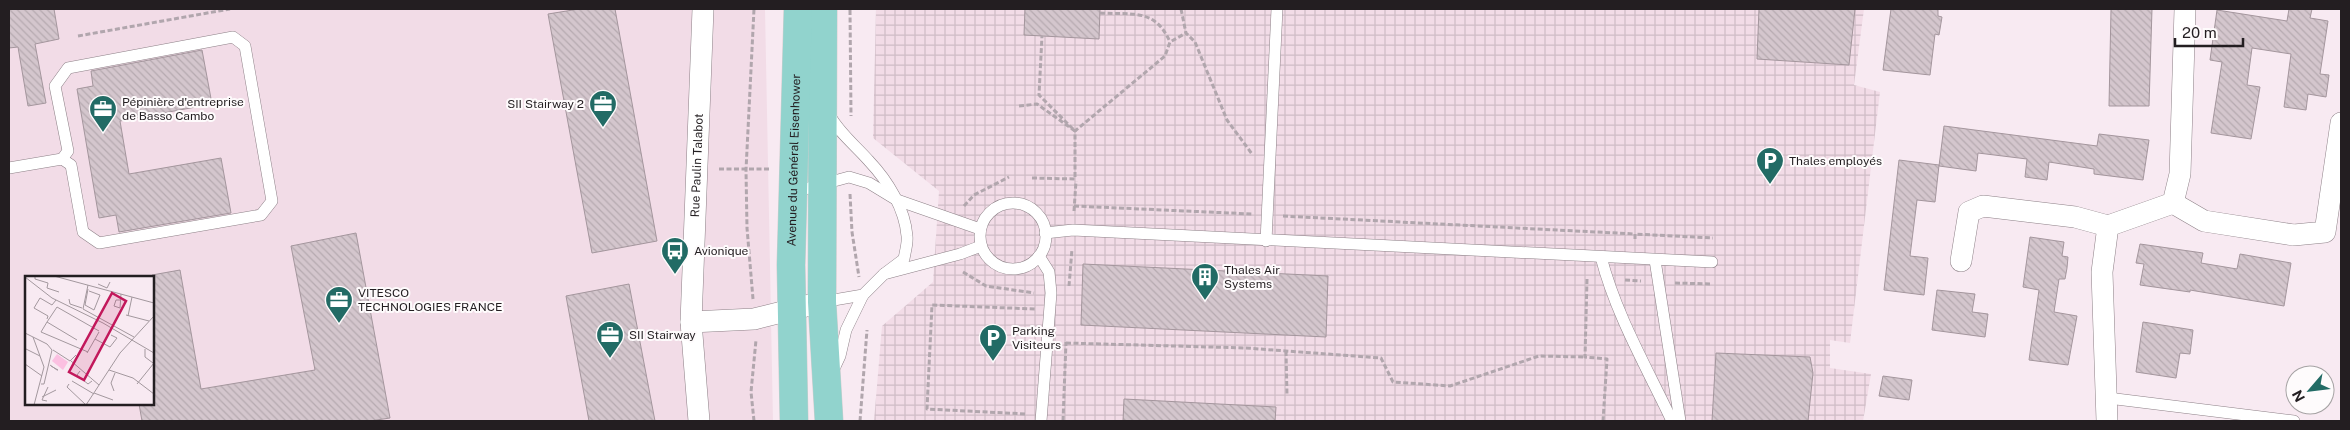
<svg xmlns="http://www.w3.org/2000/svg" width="2350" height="430" font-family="'Public Sans',sans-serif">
	<defs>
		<pattern id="industrial-grid" width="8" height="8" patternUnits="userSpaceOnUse" patternTransform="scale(1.25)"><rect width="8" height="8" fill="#f2dce7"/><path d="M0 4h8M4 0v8" fill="none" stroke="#cfbcc6"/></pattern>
		<pattern id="building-back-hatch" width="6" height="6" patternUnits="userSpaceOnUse" patternTransform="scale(1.25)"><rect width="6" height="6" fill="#d4c6cd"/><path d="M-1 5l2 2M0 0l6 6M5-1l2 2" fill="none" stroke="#b6aab0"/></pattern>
	</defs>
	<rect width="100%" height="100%" fill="#f8eaf2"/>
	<path fill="#f2dce7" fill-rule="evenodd" d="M9,9H765L773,421H9ZM26,278H152V404H26Z"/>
	<path fill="url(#industrial-grid)" d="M876,9H1864L1854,85L1880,92L1850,343L1830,340V368L1871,374L1863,421H874L882,326L933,282L939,191L873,138Z"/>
	<g fill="url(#building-back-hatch)" stroke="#a4969d">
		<path d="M9,9H54L59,39L35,44L46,103L28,106L18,47L9,48Z"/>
		<path d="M579,9H615L657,241L592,253L548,14Z"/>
		<path d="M1025,9H1100L1099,39L1024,35Z"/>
		<path d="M1759,9H1855L1849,65L1757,59Z"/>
		<path d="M1891,9H1938V16L1942,17L1939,35L1935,34L1930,75L1883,70Z"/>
		<path d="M2111,9H2152L2149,106H2109Z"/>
		<path d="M2289,9H2312L2310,18L2328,21L2320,74L2329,75L2326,97L2308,94L2306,110L2284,107L2291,54L2252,48L2247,85L2260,87L2251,139L2211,133L2222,62L2210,60L2217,10L2287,21Z"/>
		<path d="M202,50L212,104L120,121L129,174L221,158L231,213L119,232L116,215L99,218L77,89L93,86L91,71Z"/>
		<path d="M1944,126L2097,146L2099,134L2149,140L2143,180L2094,174V169L2049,162L2047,180L2025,177L2027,159L1978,153L1976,171L1939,166Z"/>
		<path d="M1899,160L1939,165L1935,202L1917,200L1910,256L1928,258L1924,295L1884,290Z"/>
		<path d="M356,233L390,418L370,421H142L139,404H152V275L180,270L201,389L315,370L291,246Z"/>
		<path d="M2030,237L2064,242L2062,256L2068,257L2067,268L2065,279H2059L2054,312L2077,316L2068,365L2029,360L2039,290L2023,287Z"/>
		<path d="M2140,244L2203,253L2201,263L2237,269L2240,254L2291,263L2284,306L2190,290V292L2140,285L2144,264L2136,263Z"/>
		<path d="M1083,264L1328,276L1326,337L1081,325Z"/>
		<path d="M629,284L655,421H589L566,296Z"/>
		<path d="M1937,290L1975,294L1972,312L1988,314L1985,337L1932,330Z"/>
		<path d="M2143,322L2193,330L2190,354L2180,353L2176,378L2136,372Z"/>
		<path d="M1716,353L1810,357L1813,373L1808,421H1712Z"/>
		<path d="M1883,376L1912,380L1909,400L1879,396Z"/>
		<path d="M1124,399L1276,407L1275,421H1123Z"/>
	</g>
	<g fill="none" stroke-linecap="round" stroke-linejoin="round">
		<defs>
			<g id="lane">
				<path d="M829,114C838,132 856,146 869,161C888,181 905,209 907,236C908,243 905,252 904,259L884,274"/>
				<path d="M9,168L62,159L68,151L55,86L68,68L233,37L245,46L272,201L261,215L99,243L83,232L71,165L62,159"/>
				<path d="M794,192L849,177L869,183L897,200L980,229"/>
				<circle cx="1013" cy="236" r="33"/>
				<path d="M1045,233L1073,230L1712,262"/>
				<path d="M1266,241L1277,9"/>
				<path d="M1039,256L1049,272L1051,293L1041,421"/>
				<path d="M1601,257C1616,315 1647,368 1672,421"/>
				<path d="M1655,260L1680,421"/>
				<path d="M822,302L863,295L884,274L960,254L981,246"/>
				<path d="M833,371L840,356L846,330L863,295"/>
				<path d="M2108,398L2294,421"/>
			</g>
			<g id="street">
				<path d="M2173,203L2204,221L2294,235L2325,232L2341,123"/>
				<path d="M1961,261L1969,212L1983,206L2075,217L2108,226"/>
				<path d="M691,322L754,319L822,302"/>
				<path id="s1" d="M699,421L691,322L703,9"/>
				<path d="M2107,421L2102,272L2108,226L2173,203L2180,174L2185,9"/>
			</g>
			<g id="primary">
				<path d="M823,9L822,302L829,421"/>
				<path id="s2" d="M794,421L791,265L798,9"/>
			</g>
		</defs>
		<use href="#lane" stroke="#8d8087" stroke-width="12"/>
		<use href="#street" stroke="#8d8087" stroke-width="22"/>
		<use href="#primary" stroke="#cfcece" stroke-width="29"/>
		<g stroke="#b1a6ad" stroke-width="3" stroke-dasharray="5 2.5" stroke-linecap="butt">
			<path d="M1181,9L1186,33L1195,42L1227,120L1252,154"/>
			<path d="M850,10L851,116"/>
			<path d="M1100,13C1133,15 1155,8 1170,42"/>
			<path d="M78,36L230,9"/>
			<path d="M1019,106L1037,104L1075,131L1039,95L1042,36"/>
			<path d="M719,169H770"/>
			<path d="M1032,178L1075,179V131L1165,56L1170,42L1186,33"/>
			<path d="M850,194L852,232L859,277"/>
			<path d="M964,206L974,195L1009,177"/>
			<path d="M1074,206L1252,214"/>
			<path d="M1074,211L1076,181"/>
			<path d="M1283,216L1635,234"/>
			<path d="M1635,239V234L1713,238"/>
			<path d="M963,272L986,286L1034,293"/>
			<path d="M1587,279L1585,357L1607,359L1603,421"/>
			<path d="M1625,280L1641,281"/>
			<path d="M1675,283L1712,284"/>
			<path d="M1069,286L1072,249"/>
			<path d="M753,299L747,228L746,170L754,9"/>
			<path d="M1066,343L1246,348L1381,358L1393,382L1450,386L1539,356L1585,357"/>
			<path d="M1286,351L1287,396"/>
			<path d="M1025,414L927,409L932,305L1035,309"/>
			<path d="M754,421L751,392L756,340"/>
			<path d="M860,421L867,330"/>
			<path d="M1063,421L1066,342"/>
		</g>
		<use href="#lane" stroke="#fff" stroke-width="11"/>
		<use href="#street" stroke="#fff" stroke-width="21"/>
		<use href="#primary" stroke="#91d3cd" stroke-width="28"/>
	</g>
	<defs>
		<symbol id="office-pin" viewBox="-11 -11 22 30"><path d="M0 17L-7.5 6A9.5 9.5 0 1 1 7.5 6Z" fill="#226b65" stroke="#fefbfc"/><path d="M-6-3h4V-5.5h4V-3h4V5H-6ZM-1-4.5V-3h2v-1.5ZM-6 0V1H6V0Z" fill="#fff"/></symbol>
		<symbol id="parking-pin" viewBox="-11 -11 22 30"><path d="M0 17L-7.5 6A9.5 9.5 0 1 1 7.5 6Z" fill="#226b65" stroke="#fefbfc"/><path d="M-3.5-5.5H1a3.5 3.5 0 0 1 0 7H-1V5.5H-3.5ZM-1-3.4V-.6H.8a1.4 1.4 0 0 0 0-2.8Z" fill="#fff"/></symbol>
		<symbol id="bus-pin" viewBox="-11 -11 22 30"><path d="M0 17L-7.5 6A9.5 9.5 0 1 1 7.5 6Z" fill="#226b65" stroke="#fefbfc"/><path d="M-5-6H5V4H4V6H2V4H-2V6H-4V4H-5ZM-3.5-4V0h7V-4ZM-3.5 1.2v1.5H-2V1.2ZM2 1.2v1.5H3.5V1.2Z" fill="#fff"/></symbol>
		<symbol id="building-pin" viewBox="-11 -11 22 30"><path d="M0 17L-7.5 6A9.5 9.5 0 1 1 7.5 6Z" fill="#226b65" stroke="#fefbfc"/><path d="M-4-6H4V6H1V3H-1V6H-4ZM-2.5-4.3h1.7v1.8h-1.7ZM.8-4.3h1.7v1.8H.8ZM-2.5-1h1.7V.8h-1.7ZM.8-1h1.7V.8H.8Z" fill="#fff"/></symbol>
	</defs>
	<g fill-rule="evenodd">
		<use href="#office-pin" x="587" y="88" width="32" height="43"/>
		<use href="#office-pin" x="87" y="93" width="32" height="43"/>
		<use href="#parking-pin" x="1754" y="145" width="32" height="43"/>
		<use href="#bus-pin" x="659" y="235" width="32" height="43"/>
		<use href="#building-pin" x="1189" y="261" width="32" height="43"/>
		<use href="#office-pin" x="323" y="284" width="32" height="43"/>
		<use href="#office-pin" x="594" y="319" width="32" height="43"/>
		<use href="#parking-pin" x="977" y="322" width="32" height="43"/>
	</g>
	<g text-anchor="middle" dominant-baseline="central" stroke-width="4" stroke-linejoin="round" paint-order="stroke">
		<g font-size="12" fill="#231e21" stroke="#fefbfc" text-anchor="start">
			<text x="122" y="102">Pépinière d'entreprise<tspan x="122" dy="14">de Basso Cambo</tspan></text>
			<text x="584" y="104" text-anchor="end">SII Stairway 2</text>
			<text x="1789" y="161">Thales employés</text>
			<text x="694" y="251">Avionique</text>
			<text x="1224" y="270">Thales Air<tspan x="1224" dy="14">Systems</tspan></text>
			<text x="358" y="293">VITESCO<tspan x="358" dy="14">TECHNOLOGIES FRANCE</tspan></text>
			<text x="1012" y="331">Parking<tspan x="1012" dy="14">Visiteurs</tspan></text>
			<text x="629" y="335">SII Stairway</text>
		</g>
		<g font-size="12" fill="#231e21" stroke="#fefbfc">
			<text stroke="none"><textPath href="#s2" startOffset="261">Avenue du Général Eisenhower</textPath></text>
			<text stroke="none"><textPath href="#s1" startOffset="256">Rue Paulin Talabot</textPath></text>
		</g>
	</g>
	<g transform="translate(25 276)">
		<rect width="129" height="129" fill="#f8eaf2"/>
		<path d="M32,78L43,86L38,94L27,85Z" fill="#fbc0e1"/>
		<path fill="none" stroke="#a3989e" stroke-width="1" d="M10,0V3L23,7L22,12L34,16M29,0L129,27M0,1L27,22L78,47L129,77M73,8L82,12L85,6M63,9L58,33L109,61M63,13L60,29L69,34L75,19L64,15M44,23L45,28L57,32M95,24H91L89,30L95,32L96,18M101,39L124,45M103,40L107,21M22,43L23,40L9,32L15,22L27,29L31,24M22,46L16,56L63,76M0,57L22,68L27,74L19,108H16M8,61L19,91L9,129M70,63L85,71L92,62L86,59M52,64L22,46L32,31L74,55M1,73L15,80M120,73V81L128,87M28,74L45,85L51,79M62,77L74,56M46,85L74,109M0,88L17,100M25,89L32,94H33L26,90M84,94L108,102L129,118M55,95L52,99L63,108L67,105M47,105L69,118M44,108L42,111L61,129M112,108L129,87M89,115L86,107L90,97M69,117L88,124M17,121L31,114M22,125L17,124L23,111M61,129L95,77L129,40"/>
		<path fill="#c2185b" fill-opacity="0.15" stroke="#c2185b" stroke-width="2.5" d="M87,17L101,25L59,104L44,96Z"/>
		<rect width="129" height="129" fill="none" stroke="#231e21" stroke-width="2.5"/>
	</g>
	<rect width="2350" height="430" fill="none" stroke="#231e21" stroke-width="20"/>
	<g transform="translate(2310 390) rotate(242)"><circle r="24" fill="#fefbfc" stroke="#a6a3a4"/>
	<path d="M0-4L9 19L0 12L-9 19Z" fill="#226b65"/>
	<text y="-8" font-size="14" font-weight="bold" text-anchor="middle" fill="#231e21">N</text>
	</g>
	<path d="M2175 38v8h68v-8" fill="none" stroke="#231e21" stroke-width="2.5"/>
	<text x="2182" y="38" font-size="15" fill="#231e21" stroke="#fefbfc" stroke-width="4" paint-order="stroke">20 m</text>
</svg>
